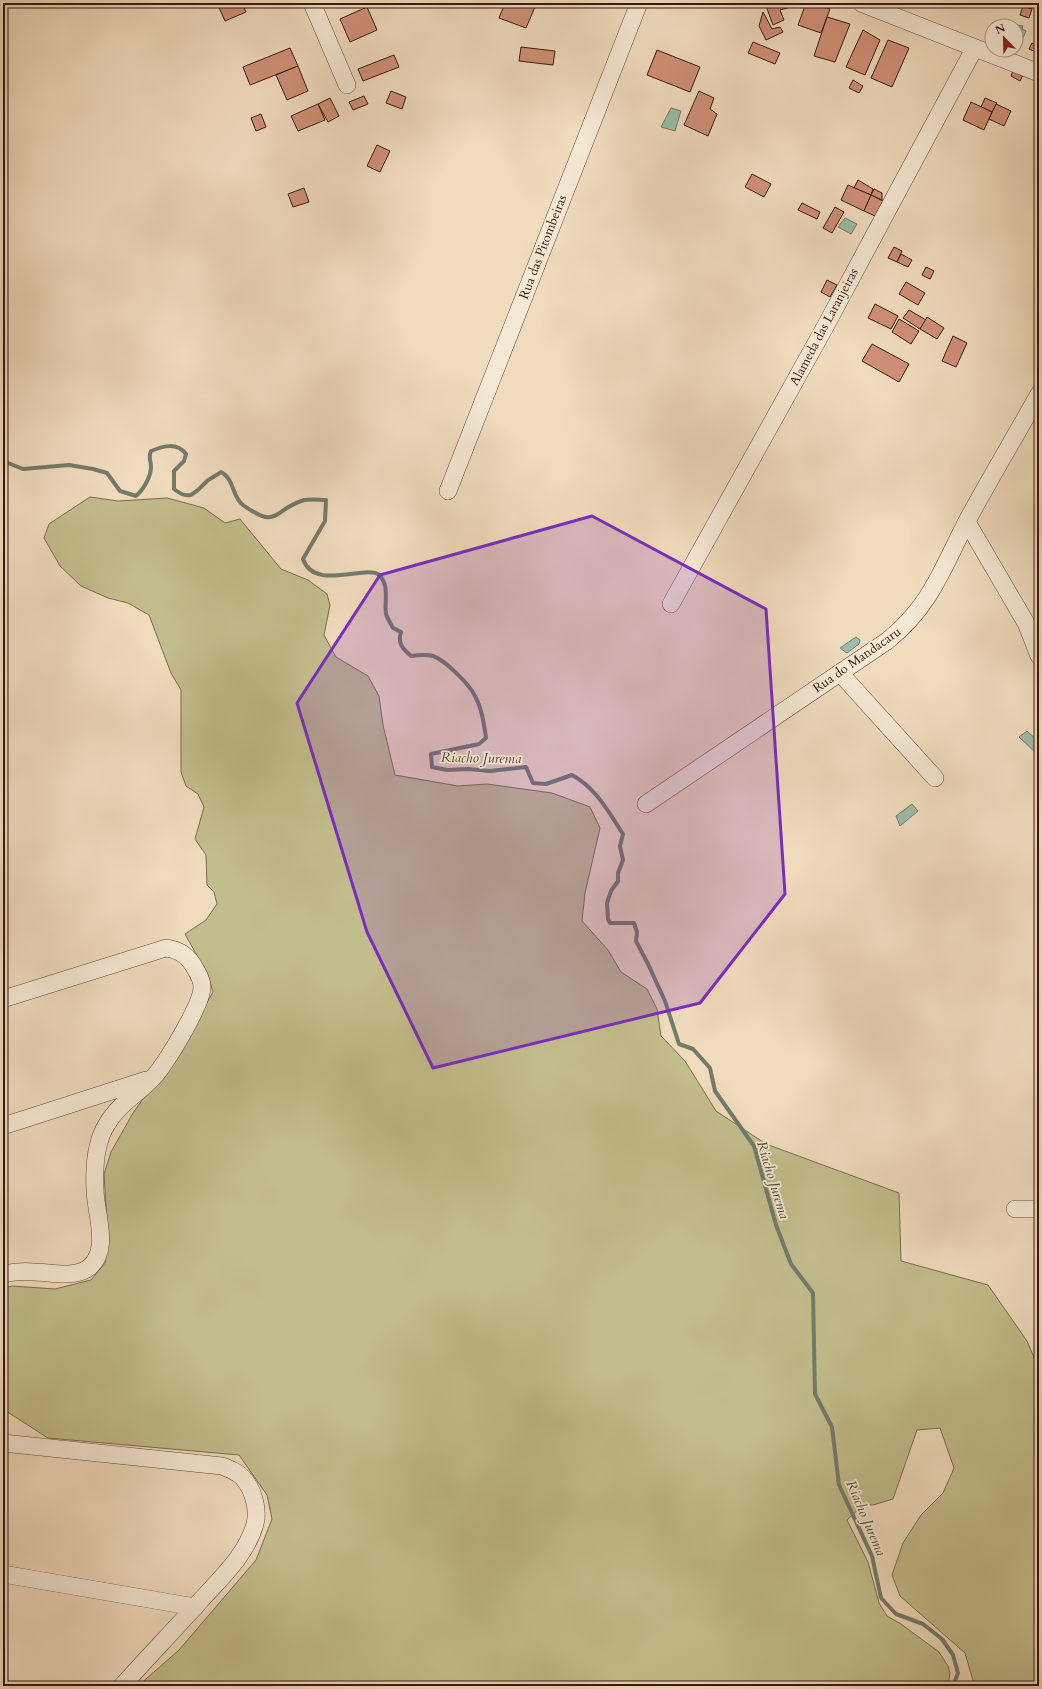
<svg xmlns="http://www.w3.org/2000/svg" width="1042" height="1689" font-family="Cardo,serif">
	<rect width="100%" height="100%" fill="#f0dbbd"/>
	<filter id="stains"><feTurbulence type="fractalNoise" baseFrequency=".005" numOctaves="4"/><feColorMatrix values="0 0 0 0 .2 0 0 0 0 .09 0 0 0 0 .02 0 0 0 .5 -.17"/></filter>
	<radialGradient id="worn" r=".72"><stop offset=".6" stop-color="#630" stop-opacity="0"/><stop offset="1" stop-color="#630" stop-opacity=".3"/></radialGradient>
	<path fill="#c2bd8c" stroke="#7c6b4e" d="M90,497L118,501L167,498L204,508L225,523L240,519L281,569L308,580L327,594L330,605L324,635L336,657L368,676L379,696L383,725L395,775L458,786L487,784L552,793L590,807L600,828L585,893L582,921L608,950L621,972L647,989L657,1009L661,1036L685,1061L716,1111L766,1144L899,1193L901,1261L988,1285L1027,1341L1039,1369V1686H977L974,1684L965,1653L900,1596L892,1575L903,1543L921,1515L943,1493L954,1468L940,1428L917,1430L893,1499L873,1505L864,1504L847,1520L868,1562L879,1603L887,1616L901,1624L939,1652L948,1666L950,1673L948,1686H138L179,1650L256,1560L272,1519L267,1495L239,1455L48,1438L6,1411H3V1288L12,1286L55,1289L91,1280L105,1263L107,1221L104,1174L111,1152L133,1113L189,1034L213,992L208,975L185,934L206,920L217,904L214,892L207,885L206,855L195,839L204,807L198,794L186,786L181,772V690L171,673L149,615L128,603L108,598L81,586L60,566L44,538L49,524Z"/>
	<g fill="#9bbcab" stroke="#737b6d">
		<path d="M1017,25L1023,26L1022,29L1026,31L1021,42L1016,41Z"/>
		<path d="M671,108L681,111L675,131L661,127Z"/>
		<path d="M845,218L857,224L851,234L838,227Z"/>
		<path d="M856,637L860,640L859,644L847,653L840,648Z"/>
		<path d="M1027,731L1039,742V750L1036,753L1019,737Z"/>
		<path d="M912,804L918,811L900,826L896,816Z"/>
	</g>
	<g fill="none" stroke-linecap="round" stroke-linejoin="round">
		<path stroke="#737b6d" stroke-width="4" d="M3,461L23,469L69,465L93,469L107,473L120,491L136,496C143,490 151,477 151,467C151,460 148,458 151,451C163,446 177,442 186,454L184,461L174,471V489C190,502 195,493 207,481C211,478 217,475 221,472C234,478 232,497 243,505C279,531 273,509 304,500C310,499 319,500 326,500L325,521L303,559C314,592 367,564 379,575C390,585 384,602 386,614C387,618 391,624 393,628L401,632C397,643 403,649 411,656C418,655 426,654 433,656C445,660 470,685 475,696C482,709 484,724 486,738L479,744L431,754L432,767L447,770L468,769L490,771L526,767L533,783L546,784L572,775C596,788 608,811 623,834L620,846L623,860L618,873V881L611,891L607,903L608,919L610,923H634L637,932L636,941L648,964L665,1001L679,1044L693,1049L710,1068L715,1091L754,1146L776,1225L791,1264L813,1293L815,1394L832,1427L839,1485L872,1556L881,1598L896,1614L923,1624L942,1639L953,1655L958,1673L953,1686"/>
	</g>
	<g fill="#d09077" stroke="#36190f">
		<path d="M217,3H242L246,12L225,21Z"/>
		<path d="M505,3H525L535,7L526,28L499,18Z"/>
		<path d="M765,3H789L791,7L780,10L784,20L773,25Z"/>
		<path d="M806,3H814L830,9L821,33L798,25Z"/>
		<path d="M1023,6L1032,9L1029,18L1020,15Z"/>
		<path d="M367,7L377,30L350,42L340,19Z"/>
		<path d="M763,12L772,29L780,27L783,32L766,40L759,26Z"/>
		<path d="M827,17L850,24L835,62L814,56Z"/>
		<path d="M863,30L880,40L865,75L846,67Z"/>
		<path d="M888,40L909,48L892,87L871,78Z"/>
		<path d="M753,42L780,53L775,64L748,53Z"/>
		<path d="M1032,43L1039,47L1038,53L1029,49Z"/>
		<path d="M521,47L555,51L553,65L519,61Z"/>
		<path d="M290,48L298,66L250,85L243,67Z"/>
		<path d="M657,50L700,67L690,92L647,75Z"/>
		<path d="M394,55L399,67L363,81L358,69Z"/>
		<path d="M298,66L308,91L287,100L276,75Z"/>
		<path d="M1013,71L1023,75L1020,81L1011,76Z"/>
		<path d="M853,80L863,86L859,93L849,88Z"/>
		<path d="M391,91L406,97L402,109L386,103Z"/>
		<path d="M699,91L714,98L710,109L717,114L708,136L684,125Z"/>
		<path d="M364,96L368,104L353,110L349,102Z"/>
		<path d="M330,98L339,116L328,122L318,104Z"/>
		<path d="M985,98L997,103L992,112L981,107Z"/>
		<path d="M971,102L992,112L984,130L963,120Z"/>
		<path d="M318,104L325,120L298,131L291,116Z"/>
		<path d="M996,104L1011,111L1004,126L989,119Z"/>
		<path d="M261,114L266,127L256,131L251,118Z"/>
		<path d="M377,145L390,151L380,172L367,166Z"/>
		<path d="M752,174L771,184L764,197L745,187Z"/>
		<path d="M858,180L873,189L871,195L854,188Z"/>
		<path d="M848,185L871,195L864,211L841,200Z"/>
		<path d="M304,188L309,202L293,207L288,194Z"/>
		<path d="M874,189L882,193V200L871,195Z"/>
		<path d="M871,195L883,201L875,216L864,211Z"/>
		<path d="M802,203L820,212L817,219L798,210Z"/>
		<path d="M835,207L844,212L832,233L823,228Z"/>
		<path d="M894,247L902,251L897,262L888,258Z"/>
		<path d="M901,254L912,260L908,267L897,262Z"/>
		<path d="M926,267L934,271L930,279L922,275Z"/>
		<path d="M827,280L837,285L830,297L821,292Z"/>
		<path d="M906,282L925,293L918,305L899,294Z"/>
		<path d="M875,304L898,316L891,329L868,318Z"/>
		<path d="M909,310L926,320L920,329L903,318Z"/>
		<path d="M927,317L944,328L937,339L920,329Z"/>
		<path d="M899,319L919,331L911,344L892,332Z"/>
		<path d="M953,336L967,343L956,367L942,361Z"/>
		<path d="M872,344L909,364L899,382L862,361Z"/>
	</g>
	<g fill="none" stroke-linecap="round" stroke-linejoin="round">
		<defs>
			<g id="minor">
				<path d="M312,3L347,85"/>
				<path d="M861,3L1039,73"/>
				<path d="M448,491L639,3"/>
				<path d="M967,522L1026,623L1039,656"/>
				<path d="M671,604L825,327L974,49"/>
				<path d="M840,673L935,778"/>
				<path d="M646,804L887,641C931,606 942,569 967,521C990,478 1015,437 1039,394"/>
				<path d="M3,999L166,948C181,950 189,957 196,970C199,975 202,981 202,987C202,1005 165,1065 152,1079C137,1094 118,1105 107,1124C96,1141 94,1168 95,1189C95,1213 112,1252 87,1269C72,1278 50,1272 33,1272C23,1271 13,1272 3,1274"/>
				<path d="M3,1126L146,1080"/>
				<path d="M1015,1209H1039"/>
				<path d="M3,1443L222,1466C230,1469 238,1472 243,1478C253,1489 259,1510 255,1524C247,1554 221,1578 201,1600C175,1629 148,1657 122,1686"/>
				<path d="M3,1574L195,1607"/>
			</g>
		</defs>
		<use href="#minor" stroke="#644a3a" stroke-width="18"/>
		<use href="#minor" stroke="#f5e8d4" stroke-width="17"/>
	</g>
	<path fill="#7b2cbf" fill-opacity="0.2" stroke="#7b2cbf" stroke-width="3" stroke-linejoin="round" d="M592,516L766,609L785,894L700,1003L433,1068L367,932L297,703L380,575Z"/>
	<g text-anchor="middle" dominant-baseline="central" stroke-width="3.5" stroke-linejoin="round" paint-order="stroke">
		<g font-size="13" fill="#36190f" stroke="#f5e8d4">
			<text transform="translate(543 247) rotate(-69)">Rua das Pitombeiras</text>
			<text transform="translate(824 327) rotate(-62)">Alameda das Laranjeiras</text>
			<text transform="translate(857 660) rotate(-35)">Rua do Mandacaru</text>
		</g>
		<g font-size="14" font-style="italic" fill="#544a3e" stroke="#f5e8d4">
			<text transform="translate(481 758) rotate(1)">Riacho Jurema</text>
			<text transform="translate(773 1180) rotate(73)">Riacho Jurema</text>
			<text transform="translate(866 1518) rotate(67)">Riacho Jurema</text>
		</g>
	</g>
	<rect width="1042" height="1689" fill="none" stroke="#f0dbbd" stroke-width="16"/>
	<rect x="4" y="4" width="1034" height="1681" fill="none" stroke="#36190f" stroke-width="2"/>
	<rect x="8" y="8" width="1026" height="1673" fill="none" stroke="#36190f"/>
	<g transform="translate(1004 38) rotate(337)"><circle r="19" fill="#f5e8d4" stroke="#a99585"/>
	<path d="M0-3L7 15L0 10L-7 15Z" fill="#8f2418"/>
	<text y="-6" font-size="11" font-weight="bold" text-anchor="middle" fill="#36190f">N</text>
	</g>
	<rect width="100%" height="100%" filter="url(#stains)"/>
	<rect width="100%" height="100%" fill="url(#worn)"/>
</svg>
